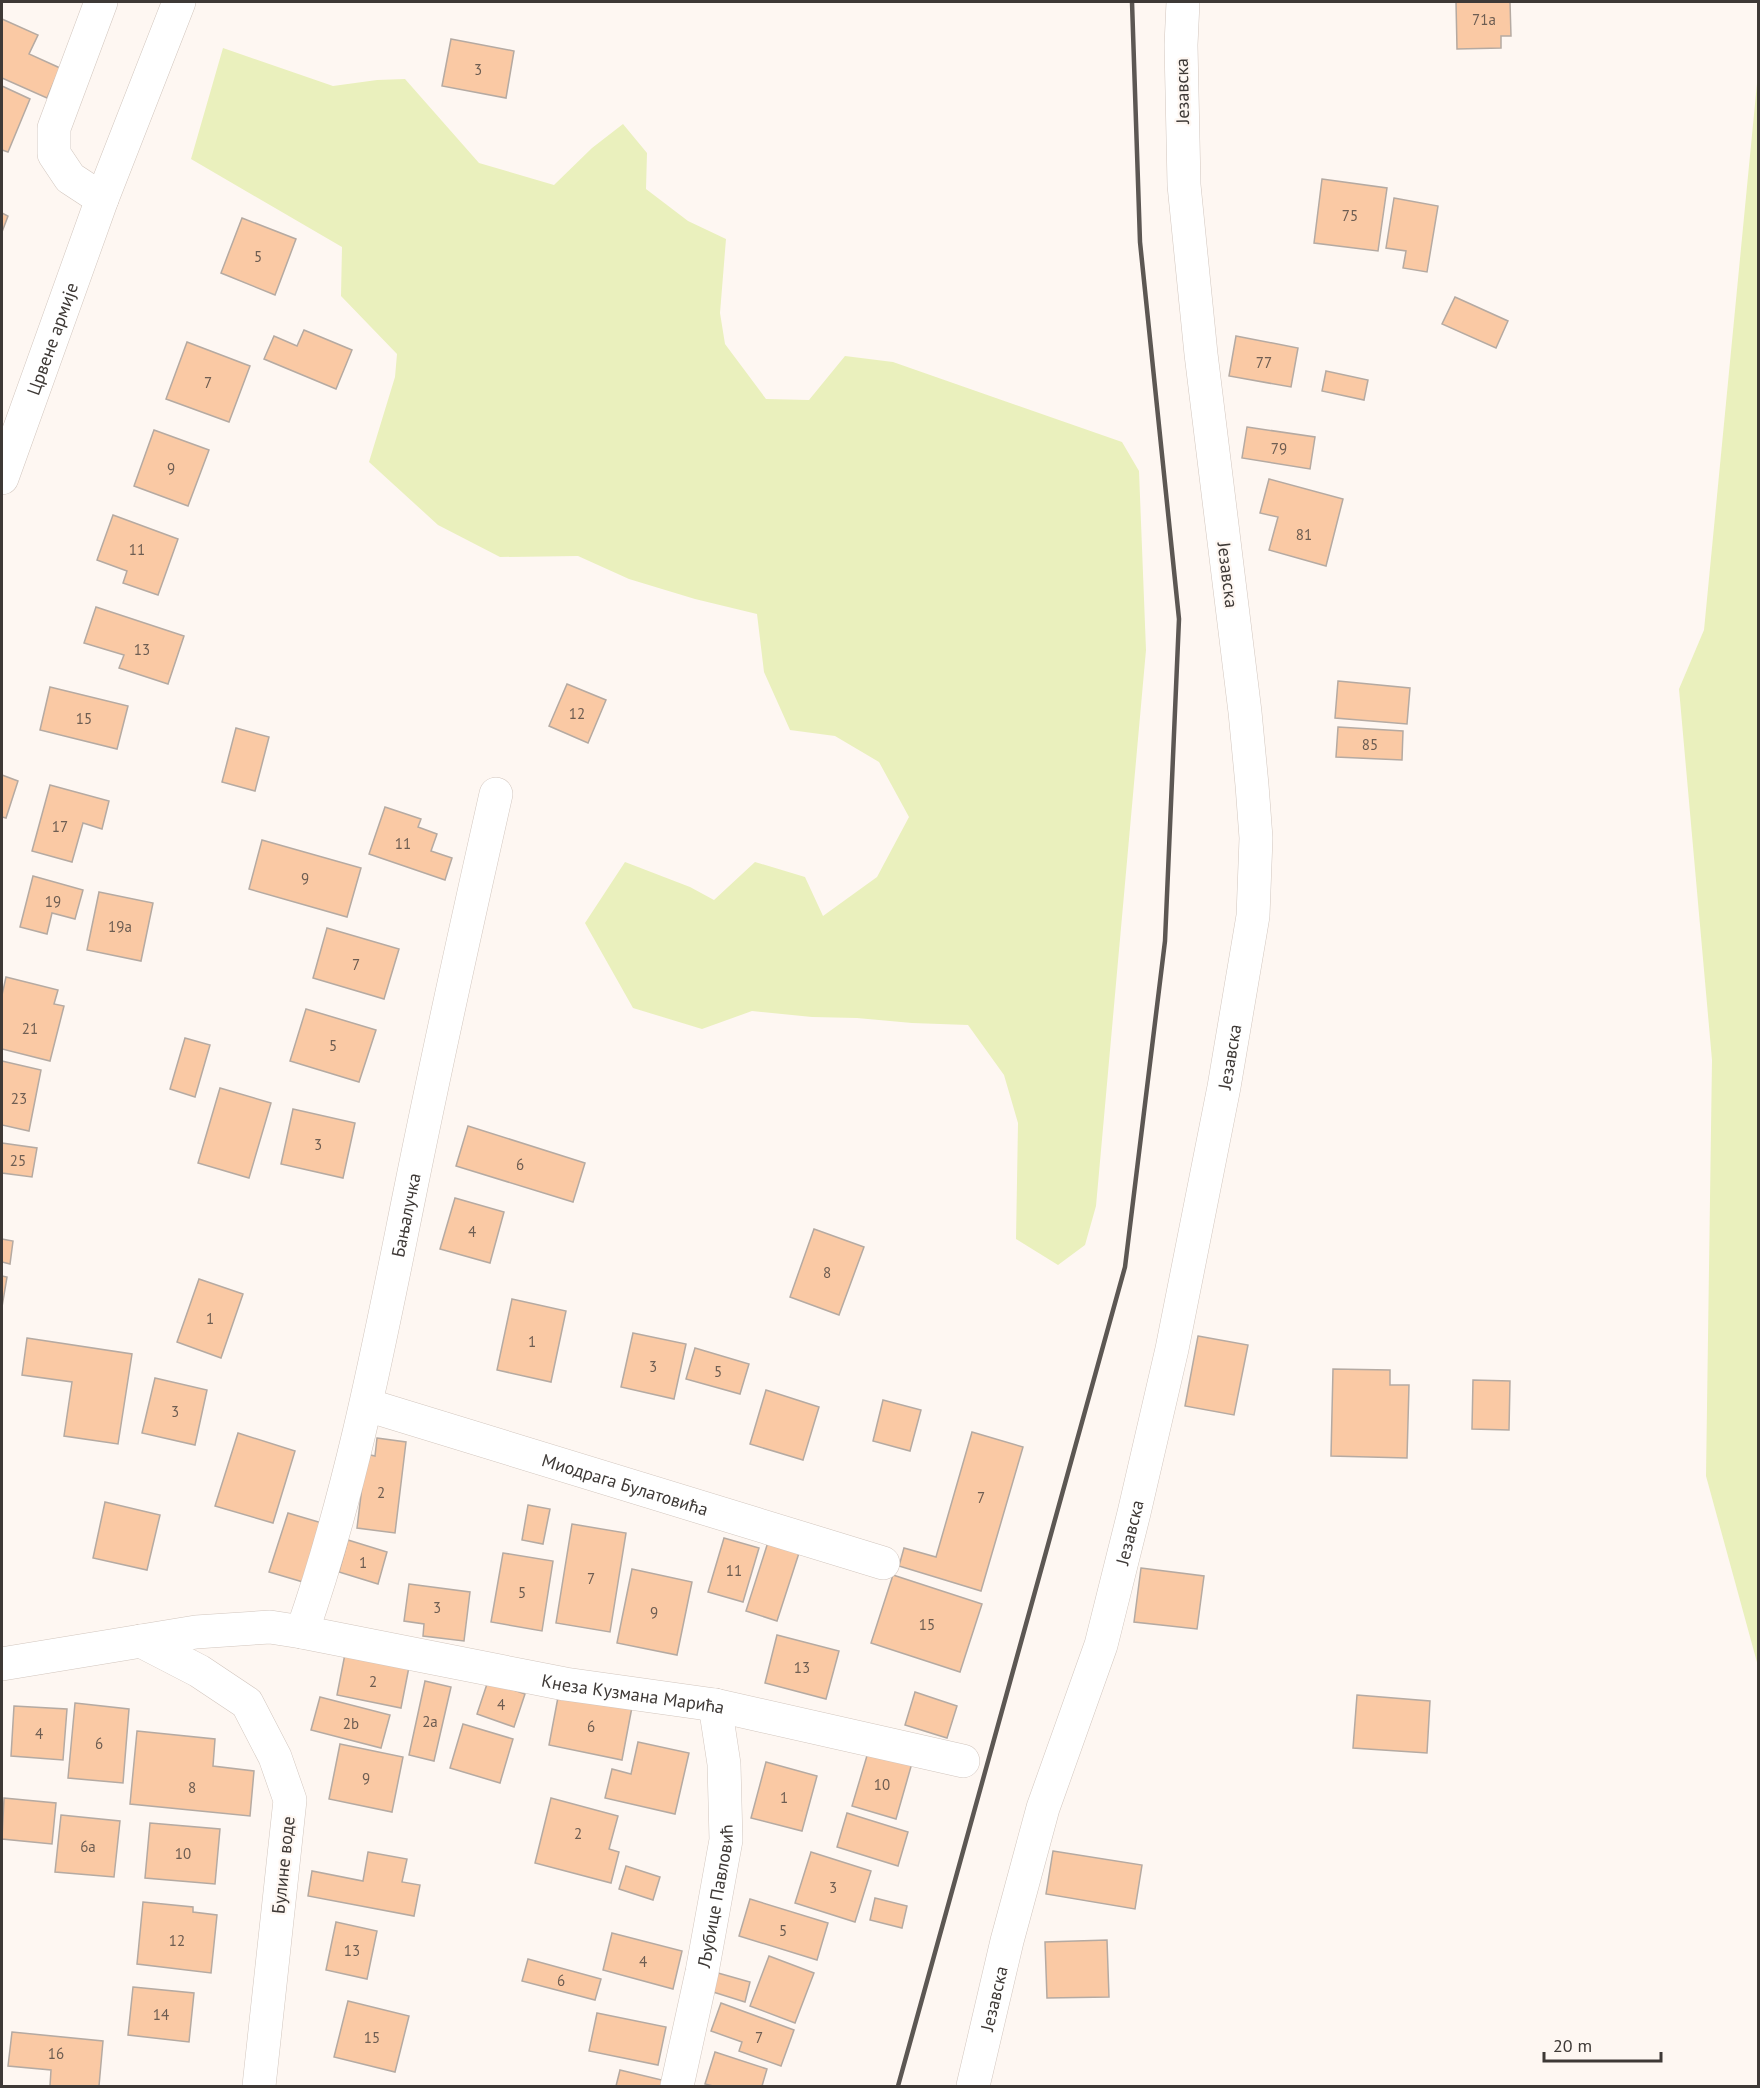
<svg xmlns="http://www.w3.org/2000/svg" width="1760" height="2088" font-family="'PT Sans',sans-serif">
	<rect width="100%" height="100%" fill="#fef7f2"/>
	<g fill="#eaf0bd">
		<path d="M223,48L333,86L377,80L405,79L479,163L554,185L592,148L623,124L647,153L646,189L688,221L726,239L720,313L725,344L766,399L809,400L845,356L893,362L1122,442L1139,471L1146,650L1096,1206L1085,1245L1058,1265L1016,1239L1018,1123L1004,1075L968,1025L912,1023L857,1018L812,1017L752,1011L702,1029L633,1008L585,923L625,862L690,887L714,900L755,862L805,877L823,916L877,877L909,817L879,762L835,736L790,730L764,672L757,614L695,599L629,579L578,556L500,557L438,525L369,462L395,377L397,354L341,296L342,247L191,159Z"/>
		<path d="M1758,73V1666L1706,1476L1712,1060L1679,689L1704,630Z"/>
	</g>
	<g fill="#fac9a4" stroke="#b5aaa2" stroke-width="1.5">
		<path d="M1456,2H1510L1511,36H1501V48L1457,49Z"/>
		<path d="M2,19L38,35L29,54L60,68L47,98L2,78Z"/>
		<path d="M451,39L514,51L506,98L442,86Z"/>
		<path d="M2,86L30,99L8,152L2,150Z"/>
		<path d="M1322,179L1387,188L1378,251L1314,243Z"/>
		<path d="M1394,198L1438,206L1427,272L1403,268L1406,251L1386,248Z"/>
		<path d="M2,213L8,216L2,232Z"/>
		<path d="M242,218L296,239L275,295L221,273Z"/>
		<path d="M1455,297L1508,321L1496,348L1442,324Z"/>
		<path d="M304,330L352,350L336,389L264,359L274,336L297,346Z"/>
		<path d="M1236,336L1298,348L1291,387L1229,376Z"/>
		<path d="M187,342L250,366L229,422L166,399Z"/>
		<path d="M1326,371L1368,380L1364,400L1322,391Z"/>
		<path d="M1247,427L1315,437L1310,469L1242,458Z"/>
		<path d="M154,430L209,450L188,506L134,486Z"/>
		<path d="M1269,479L1343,499L1326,566L1269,550L1278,517L1260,513Z"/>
		<path d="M113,515L178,539L158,595L123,583L127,571L97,560Z"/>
		<path d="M96,607L184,636L168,684L119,668L124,655L84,643Z"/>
		<path d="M1338,681L1410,688L1407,724L1335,718Z"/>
		<path d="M567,684L606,700L588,743L549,726Z"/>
		<path d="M50,687L128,706L117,749L40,730Z"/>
		<path d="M1338,727L1403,731L1402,760L1336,757Z"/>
		<path d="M236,728L269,737L255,791L222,782Z"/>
		<path d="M2,775L18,781L6,818L2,817Z"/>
		<path d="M50,785L109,801L102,829L83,823L72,862L32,851Z"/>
		<path d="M385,807L421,819L418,827L437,834L431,851L452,858L445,880L369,854Z"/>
		<path d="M262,840L361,868L347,917L249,889Z"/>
		<path d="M33,876L83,890L75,919L52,913L47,934L20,927Z"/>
		<path d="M99,892L153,903L141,961L87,950Z"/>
		<path d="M327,928L399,949L384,999L313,978Z"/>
		<path d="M6,977L58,990L54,1004L64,1006L50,1061L2,1049V995Z"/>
		<path d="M306,1009L376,1030L359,1082L290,1061Z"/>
		<path d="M185,1038L210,1045L195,1097L170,1089Z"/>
		<path d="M2,1061L41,1070L29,1131L2,1125Z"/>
		<path d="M220,1088L271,1103L249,1178L198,1163Z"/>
		<path d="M293,1109L355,1123L343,1178L281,1164Z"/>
		<path d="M468,1126L585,1163L573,1202L456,1166Z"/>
		<path d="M2,1143L37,1148L32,1177L2,1173Z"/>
		<path d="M455,1198L504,1212L490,1263L440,1249Z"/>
		<path d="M814,1229L864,1247L839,1315L790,1297Z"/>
		<path d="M2,1239L13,1241L10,1264L2,1262Z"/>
		<path d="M2,1276L7,1277L2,1307Z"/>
		<path d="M199,1279L243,1294L221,1358L177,1342Z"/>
		<path d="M512,1299L566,1311L551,1382L497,1370Z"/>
		<path d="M633,1333L686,1344L674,1399L621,1387Z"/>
		<path d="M1198,1336L1248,1345L1234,1415L1185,1406Z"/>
		<path d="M27,1338L132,1354L118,1444L64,1436L72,1382L22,1375Z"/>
		<path d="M695,1348L749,1364L740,1394L686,1379Z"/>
		<path d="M1333,1369L1390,1370V1385H1409L1407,1458L1331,1456Z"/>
		<path d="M155,1378L207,1390L195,1445L142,1433Z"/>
		<path d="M1473,1380L1510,1381L1509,1430L1472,1429Z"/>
		<path d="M766,1390L819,1407L803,1460L750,1444Z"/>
		<path d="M883,1400L921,1410L910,1451L873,1441Z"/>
		<path d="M972,1432L1023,1447L981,1591L899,1566L904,1548L936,1557Z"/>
		<path d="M238,1433L295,1451L273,1523L215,1506Z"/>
		<path d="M377,1438L406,1442L395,1533L357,1528L366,1454L375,1456Z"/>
		<path d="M105,1502L160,1515L147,1570L93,1558Z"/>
		<path d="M528,1505L550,1509L543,1544L522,1540Z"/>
		<path d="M288,1513L322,1523L303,1582L269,1572Z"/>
		<path d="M572,1524L626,1533L610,1632L556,1623Z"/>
		<path d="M724,1538L759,1548L743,1602L708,1592Z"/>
		<path d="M769,1539L800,1550L777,1621L746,1611Z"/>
		<path d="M348,1540L387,1552L378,1584L339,1572Z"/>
		<path d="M503,1553L553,1561L542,1631L491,1622Z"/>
		<path d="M1141,1568L1204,1576L1197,1629L1134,1622Z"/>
		<path d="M632,1569L692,1582L677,1655L617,1643Z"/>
		<path d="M893,1575L982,1604L960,1672L871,1643Z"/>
		<path d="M409,1584L470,1592L464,1641L423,1636L424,1624L404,1621Z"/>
		<path d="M777,1635L839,1651L826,1699L765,1683Z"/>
		<path d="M345,1654L409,1667L401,1708L337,1695Z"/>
		<path d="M425,1681L451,1687L434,1761L409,1755Z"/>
		<path d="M488,1681L525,1694L514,1727L477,1714Z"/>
		<path d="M559,1692L632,1707L622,1760L549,1745Z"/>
		<path d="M915,1692L957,1706L947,1738L905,1725Z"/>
		<path d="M1357,1695L1430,1701L1427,1753L1353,1748Z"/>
		<path d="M320,1697L390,1715L381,1748L311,1730Z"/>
		<path d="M75,1703L129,1709L123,1783L68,1778Z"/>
		<path d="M14,1706L67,1709L63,1760L11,1756Z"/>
		<path d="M463,1724L513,1739L500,1783L450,1768Z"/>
		<path d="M137,1731L215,1739L213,1766L254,1771L250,1816L130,1804Z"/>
		<path d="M638,1742L689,1753L675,1814L605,1798L612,1769L631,1774Z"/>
		<path d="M340,1744L403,1757L392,1812L329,1799Z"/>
		<path d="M869,1749L912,1763L896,1819L852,1806Z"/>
		<path d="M766,1762L817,1776L802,1831L751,1818Z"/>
		<path d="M4,1798L56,1803L52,1844L2,1839Z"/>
		<path d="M551,1798L618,1816L609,1849L619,1852L611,1883L535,1863Z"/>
		<path d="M847,1813L908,1832L898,1866L837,1847Z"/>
		<path d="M61,1815L120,1821L114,1877L55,1872Z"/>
		<path d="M150,1823L220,1829L215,1884L145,1878Z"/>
		<path d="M1053,1851L1142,1865L1135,1909L1046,1894Z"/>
		<path d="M368,1852L407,1859L402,1882L420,1885L414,1916L308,1896L312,1871L363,1881Z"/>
		<path d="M811,1852L871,1871L855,1922L795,1903Z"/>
		<path d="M626,1866L660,1877L653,1900L619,1889Z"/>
		<path d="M875,1898L907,1906L902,1928L870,1920Z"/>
		<path d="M750,1899L828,1923L817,1960L739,1936Z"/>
		<path d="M143,1902L193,1907V1912L217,1915L211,1973L137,1964Z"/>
		<path d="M336,1922L377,1931L367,1979L326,1970Z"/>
		<path d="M612,1933L682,1951L673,1989L603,1970Z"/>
		<path d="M1107,1940L1109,1997L1047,1998L1045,1942Z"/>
		<path d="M769,1956L814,1973L795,2023L750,2006Z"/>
		<path d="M528,1959L601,1979L595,2000L522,1981Z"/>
		<path d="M718,1973L750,1982L745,2002L713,1992Z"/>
		<path d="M133,1987L194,1993L189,2042L128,2035Z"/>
		<path d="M348,2001L409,2016L395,2072L334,2057Z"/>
		<path d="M721,2003L794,2030L781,2066L739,2051L742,2042L711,2031Z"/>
		<path d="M597,2013L666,2027L658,2065L589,2051Z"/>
		<path d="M12,2032L103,2041L99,2086H50L51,2070L8,2066Z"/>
		<path d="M715,2052L767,2069L762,2086H713L705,2084Z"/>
		<path d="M620,2070L666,2081L665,2086H616Z"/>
	</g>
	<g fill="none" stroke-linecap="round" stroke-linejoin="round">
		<defs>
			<g id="minor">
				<path d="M101,2L54,128V154L70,178L102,199"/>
				<path id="s1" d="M367,1405L883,1563"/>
				<path id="s2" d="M302,1632C352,1489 380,1340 410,1192C437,1059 466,927 496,794"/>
				<path d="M141,1641L199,1671L247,1703L275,1757L290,1800L259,2086"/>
				<path id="s3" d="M2,1664L196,1632L270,1627L302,1632L565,1684L715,1705L963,1761"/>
				<path id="s4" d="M677,2086L702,1972L726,1840L724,1764L715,1705"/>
				<path id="s5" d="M973,2086L1007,1941L1043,1808L1101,1645L1134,1513L1172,1349L1224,1087L1253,916L1256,838L1252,785L1245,712L1201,354L1184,185L1181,45L1183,2"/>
			</g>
			<g id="major">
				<path id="s6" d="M2,478L102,199L179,2"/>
			</g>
		</defs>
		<use href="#minor" stroke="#d2c6be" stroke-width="34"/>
		<use href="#major" stroke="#d2c6be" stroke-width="34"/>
		<use href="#minor" stroke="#fff" stroke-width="33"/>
		<use href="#major" stroke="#fff" stroke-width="33"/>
		<path stroke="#5c5753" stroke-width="4.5" d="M898,2086L1125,1267L1165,941L1179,619L1140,242L1132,2"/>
	</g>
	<g text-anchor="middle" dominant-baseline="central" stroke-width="4.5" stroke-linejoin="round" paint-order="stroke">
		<g font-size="15" fill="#6d5d52">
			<text x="1484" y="19">71a</text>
			<text x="478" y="69">3</text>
			<text x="1350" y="215">75</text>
			<text x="258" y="256">5</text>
			<text x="1264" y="362">77</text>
			<text x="208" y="382">7</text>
			<text x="1279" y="448">79</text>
			<text x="171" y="468">9</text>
			<text x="1304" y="534">81</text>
			<text x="137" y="549">11</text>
			<text x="142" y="649">13</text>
			<text x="577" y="713">12</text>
			<text x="84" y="718">15</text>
			<text x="1370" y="744">85</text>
			<text x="60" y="826">17</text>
			<text x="403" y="843">11</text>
			<text x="305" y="878">9</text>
			<text x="53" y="901">19</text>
			<text x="120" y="926">19a</text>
			<text x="356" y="964">7</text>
			<text x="30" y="1028">21</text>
			<text x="333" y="1045">5</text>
			<text x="19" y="1098">23</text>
			<text x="318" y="1144">3</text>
			<text x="18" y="1160">25</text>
			<text x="520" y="1164">6</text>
			<text x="472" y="1231">4</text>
			<text x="827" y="1272">8</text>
			<text x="210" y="1318">1</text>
			<text x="532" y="1341">1</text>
			<text x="653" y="1366">3</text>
			<text x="718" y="1371">5</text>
			<text x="175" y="1411">3</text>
			<text x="381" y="1492">2</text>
			<text x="981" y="1497">7</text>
			<text x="363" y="1562">1</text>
			<text x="734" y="1570">11</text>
			<text x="591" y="1578">7</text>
			<text x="522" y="1592">5</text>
			<text x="437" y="1607">3</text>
			<text x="654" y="1612">9</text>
			<text x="927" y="1624">15</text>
			<text x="802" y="1667">13</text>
			<text x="373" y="1681">2</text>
			<text x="501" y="1704">4</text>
			<text x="430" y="1721">2a</text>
			<text x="351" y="1723">2b</text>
			<text x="591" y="1726">6</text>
			<text x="39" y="1733">4</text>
			<text x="99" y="1743">6</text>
			<text x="366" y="1778">9</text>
			<text x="882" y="1784">10</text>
			<text x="192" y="1787">8</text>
			<text x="784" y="1797">1</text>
			<text x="578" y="1833">2</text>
			<text x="88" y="1846">6a</text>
			<text x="183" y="1853">10</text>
			<text x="833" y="1887">3</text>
			<text x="783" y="1930">5</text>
			<text x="177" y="1940">12</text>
			<text x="352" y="1950">13</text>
			<text x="643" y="1961">4</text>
			<text x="561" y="1980">6</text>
			<text x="161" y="2014">14</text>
			<text x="372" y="2037">15</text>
			<text x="759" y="2037">7</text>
			<text x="56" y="2053">16</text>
		</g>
		<g font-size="18" fill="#3e3936" stroke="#fef7f2">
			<text transform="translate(1182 91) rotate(-91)">Језавска</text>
			<text stroke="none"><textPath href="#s6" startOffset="148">Црвене армије</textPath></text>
			<text transform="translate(1228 575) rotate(83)">Језавска</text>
			<text stroke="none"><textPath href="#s5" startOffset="1062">Језавска</textPath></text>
			<text stroke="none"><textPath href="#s2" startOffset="430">Бањалучка</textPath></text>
			<text stroke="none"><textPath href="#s1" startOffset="270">Миодрага Булатовића</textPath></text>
			<text stroke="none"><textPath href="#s5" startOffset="576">Језавска</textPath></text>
			<text stroke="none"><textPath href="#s3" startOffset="640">Кнеза Кузмана Марића</textPath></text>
			<text transform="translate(283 1865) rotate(-84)">Булине воде</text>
			<text stroke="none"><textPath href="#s4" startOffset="194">Љубице Павловић</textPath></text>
			<text stroke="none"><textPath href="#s5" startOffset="90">Језавска</textPath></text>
		</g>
	</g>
	<rect width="1760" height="2088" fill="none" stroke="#3e3936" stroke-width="6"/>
	<path d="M1544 2052v9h117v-9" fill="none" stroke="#3e3936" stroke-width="3"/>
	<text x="1553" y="2052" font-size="18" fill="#3e3936" stroke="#fef7f2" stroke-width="4.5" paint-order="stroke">20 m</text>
</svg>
